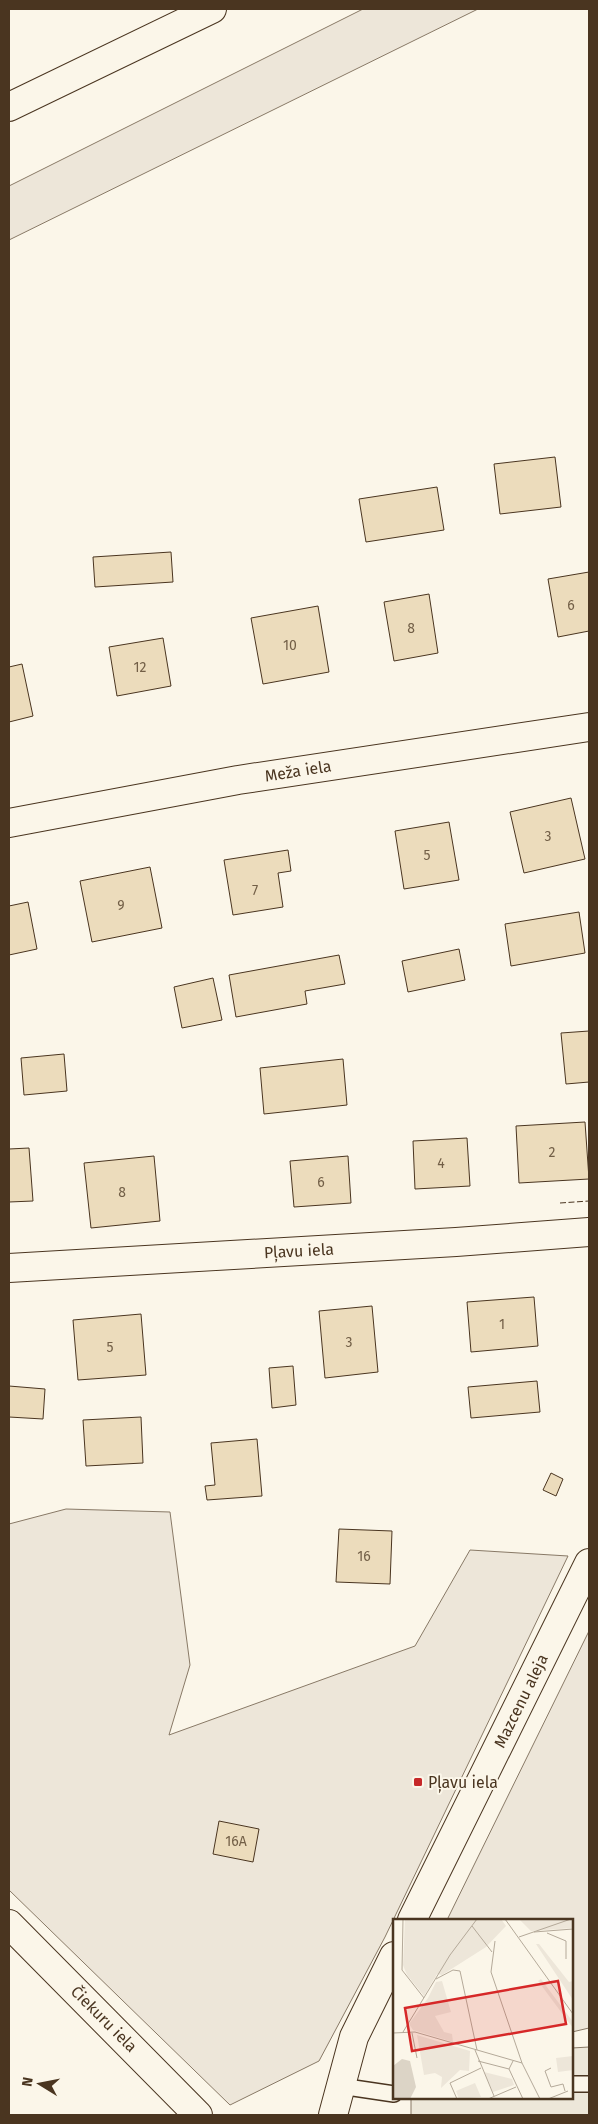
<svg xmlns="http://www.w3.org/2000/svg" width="598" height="2124" font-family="'Fira Sans',sans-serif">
	<rect width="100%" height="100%" fill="#fbf6e9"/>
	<g fill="#ede6d9" stroke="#887966">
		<path d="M363,9H478L9,240V186Z"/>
		<path d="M66,1509L170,1512L190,1665L169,1735L415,1646L470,1550L568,1556L385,1937L319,2061L230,2105L9,1890V1524Z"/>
		<path d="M589,1631V2028L572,2032V1920H447Z"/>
	</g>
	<path fill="#ede7d9" stroke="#887966" d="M589,2047V2115H411V2098H572V2048Z"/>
	<g fill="#ecdcbc" stroke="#4a3520">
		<path d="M555,457L561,507L500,514L494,464Z"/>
		<path d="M437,487L444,530L366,542L359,499Z"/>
		<path d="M171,552L173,582L95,587L93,557Z"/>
		<path d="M589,572V631L558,637L548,579Z"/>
		<path d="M429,594L438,653L394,661L384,602Z"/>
		<path d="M318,606L329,672L263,684L251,618Z"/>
		<path d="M163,638L171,686L117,696L109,647Z"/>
		<path d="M22,664L33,716L9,722V667Z"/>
		<path d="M571,798L585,859L524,873L510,812Z"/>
		<path d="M449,822L459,880L404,889L395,831Z"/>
		<path d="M288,850L291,871L278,873L283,907L233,915L224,860Z"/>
		<path d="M150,867L162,928L92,942L80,881Z"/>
		<path d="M28,902L37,949L9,955V906Z"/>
		<path d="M579,912L585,953L511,966L505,924Z"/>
		<path d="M459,949L465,980L408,992L402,961Z"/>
		<path d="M339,955L345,984L305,991L307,1004L236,1017L229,975Z"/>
		<path d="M213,978L222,1020L182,1028L174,987Z"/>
		<path d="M589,1031V1082L566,1084L561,1033Z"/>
		<path d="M64,1054L67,1091L24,1095L21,1058Z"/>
		<path d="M343,1059L347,1105L264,1114L260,1068Z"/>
		<path d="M585,1122L589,1179L519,1183L516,1126Z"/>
		<path d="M467,1138L470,1186L415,1189L413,1141Z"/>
		<path d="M29,1148L33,1201L9,1202V1149Z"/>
		<path d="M154,1156L160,1221L91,1228L84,1163Z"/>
		<path d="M348,1156L351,1203L294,1207L290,1161Z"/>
		<path d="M534,1297L538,1346L471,1352L467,1302Z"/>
		<path d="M372,1306L378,1372L325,1378L319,1311Z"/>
		<path d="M141,1314L146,1375L78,1380L73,1320Z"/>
		<path d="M293,1366L296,1405L272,1408L269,1368Z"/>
		<path d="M537,1381L540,1412L471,1418L468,1387Z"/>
		<path d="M9,1386L45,1389L43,1419L9,1417Z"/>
		<path d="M141,1417L143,1463L86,1466L83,1420Z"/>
		<path d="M257,1439L262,1496L207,1500L205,1486L215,1485L211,1443Z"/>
		<path d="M551,1473L563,1479L556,1496L543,1490Z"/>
		<path d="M339,1529L392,1531L390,1584L336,1582Z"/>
		<path d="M219,1821L259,1829L253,1862L213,1854Z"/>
	</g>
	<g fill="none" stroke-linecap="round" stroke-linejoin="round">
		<defs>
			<g id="service">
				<path d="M572,2084H589"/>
				<path d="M340,2086L394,2094"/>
			</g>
			<g id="minor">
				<path d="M9,823L238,780L589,727"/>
				<path d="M9,1268L456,1242L589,1232"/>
			</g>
			<g id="secondary">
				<path d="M412,1920L589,1563"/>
				<path d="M9,1924L198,2115"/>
				<path d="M333,2115L354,2037L394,1956"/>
			</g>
			<path id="trunk" d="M9,107L212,9"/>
		</defs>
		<use href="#service" stroke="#4a3520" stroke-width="18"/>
		<use href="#minor" stroke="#4a3520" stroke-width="30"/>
		<use href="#secondary" stroke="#4a3520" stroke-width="30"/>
		<use href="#trunk" stroke="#4a3520" stroke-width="30"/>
		<use href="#service" stroke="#fbf6e9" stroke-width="15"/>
		<use href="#minor" stroke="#fbf6e9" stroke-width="28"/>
		<use href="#secondary" stroke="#fbf6e9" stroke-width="28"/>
		<use href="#trunk" stroke="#fbf6e9" stroke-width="28"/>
		<path stroke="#4a3520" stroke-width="1" stroke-dasharray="6 2.5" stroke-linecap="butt" d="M560,1203L589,1201"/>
	</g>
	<rect fill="#c62828" stroke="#fbf6e9" stroke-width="2" x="413" y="1777" width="10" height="10" rx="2.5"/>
	<g text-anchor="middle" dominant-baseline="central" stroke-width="4" stroke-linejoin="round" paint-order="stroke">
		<g font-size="14" fill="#725f47">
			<text x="571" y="605">6</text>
			<text x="411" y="628">8</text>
			<text x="290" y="645">10</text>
			<text x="140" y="667">12</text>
			<text x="548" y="836">3</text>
			<text x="427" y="855">5</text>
			<text x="255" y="890">7</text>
			<text x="121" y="905">9</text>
			<text x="552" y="1152">2</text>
			<text x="441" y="1163">4</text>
			<text x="321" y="1182">6</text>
			<text x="122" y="1192">8</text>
			<text x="502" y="1324">1</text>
			<text x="349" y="1342">3</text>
			<text x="110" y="1347">5</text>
			<text x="364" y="1556">16</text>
			<text x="236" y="1841">16A</text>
		</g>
		<g font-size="16" fill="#4a3520" stroke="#fbf6e9">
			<text transform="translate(298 771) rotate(-9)">Meža iela</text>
			<text transform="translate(299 1251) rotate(-3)">Pļavu iela</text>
			<text transform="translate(521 1701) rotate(-64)">Mazcenu aleja</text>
			<text transform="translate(104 2019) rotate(45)">Čiekuru iela</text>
		</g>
		<g font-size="16" fill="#4a3520" stroke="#fbf6e9" text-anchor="start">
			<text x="428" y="1782">Pļavu iela</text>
		</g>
	</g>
	<g transform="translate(393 1919)">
		<rect width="180" height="180" fill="#fbf6e9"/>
		<path d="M12,0H108L113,7L93,28L49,56L44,55L31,77L14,56L10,46ZM126,0H180V9L138,12ZM143,25H146L176,63L180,62V81ZM148,60L180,103V109L145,62ZM49,62L58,93L42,97L51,113L59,115L60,123L20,111L16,105L35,79L43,63ZM24,116L77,132L76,152L67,151L48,169L49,158L42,154L31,156ZM180,137V151L165,153L163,139ZM91,153L119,160L121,166L100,173ZM82,164L88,178L66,180L63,172Z" fill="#ede6d9"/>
		<path d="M9,140L17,142L23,168L17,180H0V147Z" fill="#dcd4c6"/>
		<path fill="none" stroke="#b4a999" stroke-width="1" d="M10,0L9,51L31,79M112,0L180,95M79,7L99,33M141,13L180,10M154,14L173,22V40M126,18L178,0M102,22L98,53L129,144M43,60L60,51L67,52L84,131M10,113L57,36L84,0M0,114L22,113L129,144L147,180M19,114L24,139M82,131L101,177M85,142L116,150M120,142L116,150L130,180M158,149L152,152L158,168L170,165L172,172M64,180L57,164L88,149M95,180L123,168M155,180L175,172"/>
		<path fill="#d62828" fill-opacity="0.15" stroke="#d62828" stroke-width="2.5" d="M165,62L173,105L19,132L12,89Z"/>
		<rect width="180" height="180" fill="none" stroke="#4a3520" stroke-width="2.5"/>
	</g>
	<rect width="598" height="2124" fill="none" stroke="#4a3520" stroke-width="20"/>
	<g transform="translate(40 2084) rotate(280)" stroke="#fbf6e9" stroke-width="4" paint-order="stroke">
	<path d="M0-4L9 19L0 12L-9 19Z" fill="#4a3520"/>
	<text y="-8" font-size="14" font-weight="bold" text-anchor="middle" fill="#4a3520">N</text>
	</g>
</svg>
